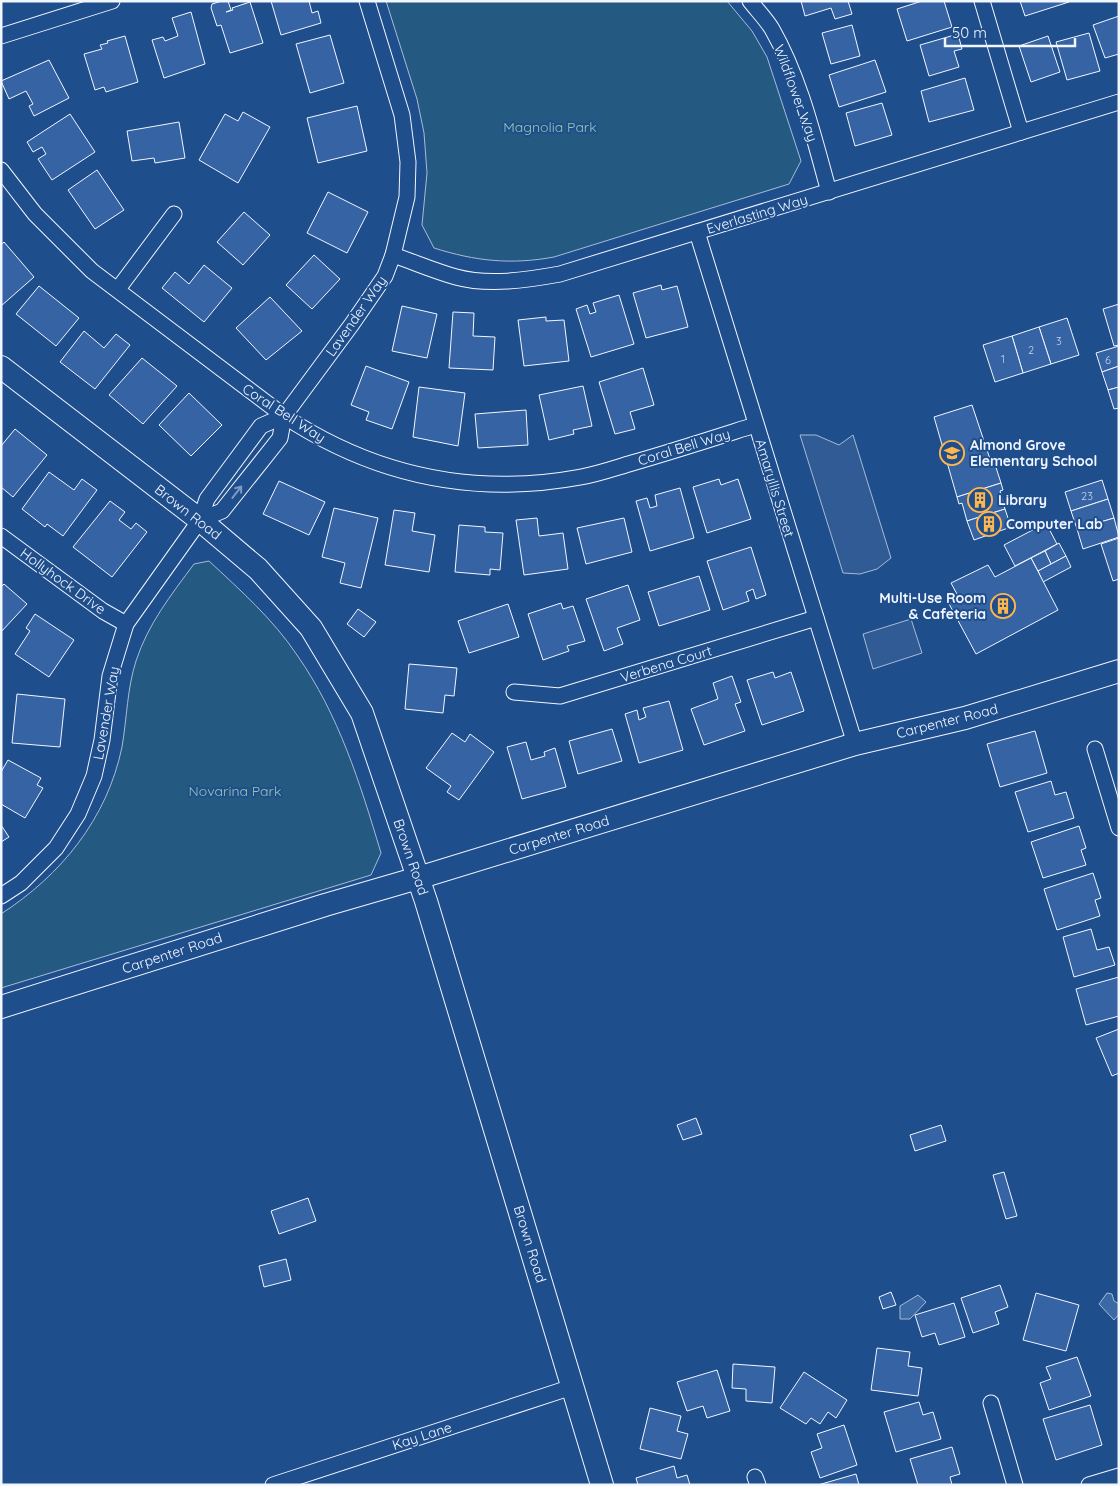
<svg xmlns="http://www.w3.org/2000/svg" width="1120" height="1486" font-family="Quicksand,sans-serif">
	<rect width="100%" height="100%" fill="#1f4e8c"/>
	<g fill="#245a82" stroke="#a8bbd7">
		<path d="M386,1H727L752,31L767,57L801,161L789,184L554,257C511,265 475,261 434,248L422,225L427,173L424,133L417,99Z"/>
		<path d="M209,561C240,590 273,619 297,655C339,715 360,783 381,853L371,875L1,988V914C61,875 107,819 122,747C127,718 127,689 136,661C148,624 171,595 194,564Z"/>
	</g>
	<g fill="#305b95" stroke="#a8bbd7">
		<path d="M800,435H816L839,445L853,435L891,558L877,569L860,574L843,573Z"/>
		<path d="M911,619L922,653L873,669L863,634Z"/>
	</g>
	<g fill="#3b69a3" stroke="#a8bbd7">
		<path d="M1107,1293L1112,1294L1114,1301L1119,1304V1314L1114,1320L1099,1304Z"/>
		<path d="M918,1295L926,1302L910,1319H900V1306Z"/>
	</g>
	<g fill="#3563a3" stroke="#f2f6ff">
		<path d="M222,1H228L231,10L226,12L233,10L232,8L250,2L263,43L230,53L221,25L217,26L211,8L212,4Z"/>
		<path d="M271,1H309L312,13L318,11L321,23L281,35Z"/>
		<path d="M801,1H848L852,14L835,19L831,8L805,16Z"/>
		<path d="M922,1H944L952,27L907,41L897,9Z"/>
		<path d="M1020,1H1069V2L1025,16Z"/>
		<path d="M191,12L205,64L164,78L152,40L163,37L165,41L178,36L172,18Z"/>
		<path d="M1119,16V54L1105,58L1093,25Z"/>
		<path d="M852,25L860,56L831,64L822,33Z"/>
		<path d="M1089,33L1100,71L1067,80L1056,42Z"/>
		<path d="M958,34L962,49L954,51L959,67L929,76L920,45Z"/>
		<path d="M330,35L344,83L310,93L296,44Z"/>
		<path d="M125,36L138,82L106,92L104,87L95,90L84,54L102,49L100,45L108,43L107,41Z"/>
		<path d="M1048,36L1060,72L1031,82L1019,46Z"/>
		<path d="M49,60L69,98L34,116L29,106L33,104L26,91L9,99L1,81Z"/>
		<path d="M875,60L886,92L839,107L829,75Z"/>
		<path d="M965,78L974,110L929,122L921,91Z"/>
		<path d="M882,103L892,135L855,146L846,113Z"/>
		<path d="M357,106L367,151L318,163L307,118Z"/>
		<path d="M243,112L270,127L238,183L199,160L225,114L238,121Z"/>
		<path d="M70,114L95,152L52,180L38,159L46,154L42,147L33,152L27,142Z"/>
		<path d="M179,122L185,158L155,163L154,158L132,161L127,131Z"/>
		<path d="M97,170L124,210L95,229L68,190Z"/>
		<path d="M328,192L368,212L347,253L307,233Z"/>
		<path d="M244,212L270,235L243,265L217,242Z"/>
		<path d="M4,242L34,277L1,306V245Z"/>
		<path d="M314,255L340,279L312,309L286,285Z"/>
		<path d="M204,265L232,288L204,322L162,288L175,272L189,284Z"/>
		<path d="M661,285L662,290L677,286L688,327L646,338L633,293Z"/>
		<path d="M39,286L79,318L56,346L16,314Z"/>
		<path d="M619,295L634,344L591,357L576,309L587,305L590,314L596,312L593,303Z"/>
		<path d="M270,297L302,331L266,360L236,328Z"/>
		<path d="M1119,304V345L1114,346L1103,309Z"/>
		<path d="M402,306L437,314L427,358L392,351Z"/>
		<path d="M453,312L474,313L473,336L495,337L493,370L449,368Z"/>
		<path d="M546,317V321L564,320L569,361L524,366L518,320Z"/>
		<path d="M1067,318L1079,355L1051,364L1039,327Z"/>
		<path d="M1039,327L1051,364L1023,373L1012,336Z"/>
		<path d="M84,331L104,348L116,334L130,345L95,389L60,362Z"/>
		<path d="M1012,336L1023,373L995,382L983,345Z"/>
		<path d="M1119,346V366L1102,372L1096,353Z"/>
		<path d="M142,358L177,386L143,424L109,395Z"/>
		<path d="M366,366L409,382L392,429L366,420L369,412L351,405Z"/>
		<path d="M1119,366V387L1108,390L1102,372Z"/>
		<path d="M643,368L654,405L630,412L635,429L615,434L599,382Z"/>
		<path d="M583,386L592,426L573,430L574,434L549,440L539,395Z"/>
		<path d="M419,387L465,393L458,446L413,437Z"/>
		<path d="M1119,387V408L1114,409L1108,390Z"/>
		<path d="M189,393L222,425L191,456L159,425Z"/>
		<path d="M972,405L990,459L993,458L1001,483L957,497L934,417Z"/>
		<path d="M526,410L528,445L478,448L475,414Z"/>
		<path d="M15,429L47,455L13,497L1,487V446Z"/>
		<path d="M49,472L74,490L82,479L97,490L63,536L47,524L45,527L22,509Z"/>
		<path d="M719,479L721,485L738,479L751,519L707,533L693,487Z"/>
		<path d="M1102,480L1108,499L1071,511L1065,492Z"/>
		<path d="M279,481L325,502L309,535L263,514Z"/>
		<path d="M1001,483L1003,490L1000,491L1005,509L967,521L962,503L959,504L957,497Z"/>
		<path d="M680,488L694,538L650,551L636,501L647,498L650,508L657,506L655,495Z"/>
		<path d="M1108,499L1114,518L1077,529L1071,511Z"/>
		<path d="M110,501L125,512L119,520L131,529L136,523L147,532L112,577L73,547Z"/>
		<path d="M334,508L378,518L361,588L340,583L345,563L322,557Z"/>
		<path d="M1005,509L1011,527L974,540L967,521Z"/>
		<path d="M394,510L415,513L412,531L435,535L429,572L385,565Z"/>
		<path d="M537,518L539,536L563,533L568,569L524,575L516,520Z"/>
		<path d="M624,518L632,552L586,564L577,528Z"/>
		<path d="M1114,518L1119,537L1083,549L1077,529Z"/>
		<path d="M1046,523L1057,544L1015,566L1004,545Z"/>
		<path d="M459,525L485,527V532L503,533L500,570L490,569V575L455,572Z"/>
		<path d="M1119,538V579L1113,581L1101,544Z"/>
		<path d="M1059,543L1066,556L1051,564L1045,551Z"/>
		<path d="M751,547L766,595L756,599L753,589L746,592L749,601L723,610L707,561Z"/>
		<path d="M1045,551L1051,564L1038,571L1031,558Z"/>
		<path d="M1066,556L1071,567L1043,582L1038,571Z"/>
		<path d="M1031,558L1058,610L976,654L948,602L958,596L951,583L988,565L995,577Z"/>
		<path d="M699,576L710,610L659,626L648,592Z"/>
		<path d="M4,584L27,604L1,632V587Z"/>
		<path d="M628,585L640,620L617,628L623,644L604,651L586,599Z"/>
		<path d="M561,603L563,609L573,606L585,641L567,646L569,651L543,660L528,614Z"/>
		<path d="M508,604L519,637L469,653L458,621Z"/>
		<path d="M358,609L376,622L364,637L347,624Z"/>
		<path d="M35,614L74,640L49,677L15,654L30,631L26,628Z"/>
		<path d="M409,664L457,668L454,696L445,695L443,713L405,709Z"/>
		<path d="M773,672L775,678L791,672L804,711L762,725L747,680Z"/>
		<path d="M732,676L741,702L735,704L745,731L704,745L691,709L718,699L713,683Z"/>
		<path d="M17,694L65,699L60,747L12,743Z"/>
		<path d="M669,701L683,750L639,763L625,714L637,710L639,720L646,717L643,708Z"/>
		<path d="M612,729L622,761L578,774L569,741Z"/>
		<path d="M1035,731L1047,773L1000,787L987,744Z"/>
		<path d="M452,733L465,742L470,734L494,752L459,800L447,792L451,786L426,768Z"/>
		<path d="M526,742L531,760L545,756L544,752L555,748L566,787L522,799L507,747Z"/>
		<path d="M8,760L41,778L37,785L43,788L25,818L1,804V772Z"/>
		<path d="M1051,781L1055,795L1066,792L1074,818L1028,832L1015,792Z"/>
		<path d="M1,825L9,837L1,842Z"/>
		<path d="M1079,826L1086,848L1081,850L1086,865L1043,878L1031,842Z"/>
		<path d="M1093,873L1101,898L1095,900L1100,916L1057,930L1044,889Z"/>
		<path d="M1091,929L1097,950L1109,947L1115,965L1074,977L1063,937Z"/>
		<path d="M1119,977V1016L1086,1025L1076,989Z"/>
		<path d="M1119,1029V1073L1112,1076L1096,1038Z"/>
		<path d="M696,1118L702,1134L683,1140L677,1125Z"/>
		<path d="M941,1125L946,1141L915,1151L910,1135Z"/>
		<path d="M1004,1172L1017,1216L1006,1219L993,1175Z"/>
		<path d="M308,1198L316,1221L279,1234L271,1211Z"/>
		<path d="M286,1259L291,1280L264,1287L259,1266Z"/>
		<path d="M1000,1285L1008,1307L995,1312L999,1324L973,1333L961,1298Z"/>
		<path d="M891,1292L896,1305L883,1309L879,1297Z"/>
		<path d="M1036,1293L1079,1305L1066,1351L1023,1340Z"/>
		<path d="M954,1303L965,1337L939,1345L935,1333L922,1337L915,1315Z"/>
		<path d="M877,1348L910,1352L908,1366L922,1368L918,1396L871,1390Z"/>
		<path d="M1077,1357L1091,1396L1049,1410L1040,1383L1051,1379L1046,1367Z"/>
		<path d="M733,1364L775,1367L772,1403L746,1401V1389L732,1388Z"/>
		<path d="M717,1370L730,1411L707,1418L703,1406L687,1411L677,1382Z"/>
		<path d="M804,1372L847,1400L836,1418L828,1412L820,1424L811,1418L806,1424L780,1408Z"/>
		<path d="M919,1402L923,1415L933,1412L941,1439L896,1452L884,1412Z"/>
		<path d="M1090,1405L1102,1445L1056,1460L1043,1419Z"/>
		<path d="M650,1408L681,1416L677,1431L688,1434L681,1459L640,1449Z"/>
		<path d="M844,1425L857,1465L820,1478L811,1452L822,1448L817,1434Z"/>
		<path d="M952,1447L960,1474L950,1477L952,1485H918L910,1459Z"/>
		<path d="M674,1466L677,1478L687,1475L690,1485H638L636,1478Z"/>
		<path d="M856,1474L859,1485H818Z"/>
	</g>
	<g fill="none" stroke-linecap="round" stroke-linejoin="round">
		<defs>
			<g id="street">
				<path d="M750,1C757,10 766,19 772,29C800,78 814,138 829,192"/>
				<path d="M982,1L1021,132"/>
				<path d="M1,36L112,1"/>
				<path d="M1,170L35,214L92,271L284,416C375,476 473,497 581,477C598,474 615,468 632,463C674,451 714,438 755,425"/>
				<path d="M697,232L855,744"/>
				<path d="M393,255C414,262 434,271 456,277C489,286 527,280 560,274L1119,102"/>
				<path d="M118,289L174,214"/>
				<path d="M200,520L222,511L280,438L284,416L352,324L385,276L393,255L407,197L408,162L402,115L367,1"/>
				<path d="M1,536L103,611L126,624"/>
				<path d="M514,692L560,696L816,618"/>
				<path d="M1095,749L1119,828"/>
				<path d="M1,896L21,883L56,848L78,814L94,776L102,740L110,676L126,624L200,520L207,499L261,426L284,416"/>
				<path d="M991,1403L1015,1485"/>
				<path d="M755,1477L758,1485"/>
				<path d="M273,1485L572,1387"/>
				<path d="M1089,1485L1119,1476"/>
			</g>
			<g id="secondary">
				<path d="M1,367L200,520L258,569L311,628L362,713L426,901L602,1485"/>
				<path d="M1,1007L325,905L418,878L855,744L965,718L1119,671"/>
			</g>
		</defs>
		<use href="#street" stroke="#f2f6ff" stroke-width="17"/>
		<use href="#secondary" stroke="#f2f6ff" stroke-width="24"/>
		<use href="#street" stroke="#1f4e8c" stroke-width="15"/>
		<use href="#secondary" stroke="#1f4e8c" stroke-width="22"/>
	</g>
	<defs><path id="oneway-shaft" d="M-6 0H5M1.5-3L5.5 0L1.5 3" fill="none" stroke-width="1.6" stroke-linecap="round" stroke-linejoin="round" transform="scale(1.25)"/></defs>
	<use stroke="#7e9ac0" href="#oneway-shaft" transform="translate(237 492) rotate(-52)"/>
	<defs>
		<symbol id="school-ring" viewBox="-11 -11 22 22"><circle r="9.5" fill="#1f4e8c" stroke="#ffb74d" stroke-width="1.5"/><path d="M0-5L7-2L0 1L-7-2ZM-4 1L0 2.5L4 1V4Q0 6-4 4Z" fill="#ffb74d"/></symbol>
		<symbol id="building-ring" viewBox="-11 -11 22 22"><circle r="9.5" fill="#1f4e8c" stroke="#ffb74d" stroke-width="1.5"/><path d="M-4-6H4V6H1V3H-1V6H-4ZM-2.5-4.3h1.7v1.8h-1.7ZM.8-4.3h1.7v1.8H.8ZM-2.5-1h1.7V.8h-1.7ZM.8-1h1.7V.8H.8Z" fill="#ffb74d"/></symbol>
	</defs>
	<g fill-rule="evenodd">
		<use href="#school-ring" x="938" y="439" width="28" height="28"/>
		<use href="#building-ring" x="966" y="486" width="28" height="28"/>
		<use href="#building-ring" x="975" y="510" width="28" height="28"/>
		<use href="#building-ring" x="989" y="592" width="28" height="28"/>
	</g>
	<g text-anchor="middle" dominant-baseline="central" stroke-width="4" stroke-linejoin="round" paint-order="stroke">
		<g font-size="11" fill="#c3d1e8">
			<text x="1059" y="341">3</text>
			<text x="1031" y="350">2</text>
			<text x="1003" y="359">1</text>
			<text x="1108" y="360">6</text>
			<text x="1087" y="496">23</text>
		</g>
		<g font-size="14" fill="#f2f6ff" stroke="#1f4e8c">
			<text transform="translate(796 93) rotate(70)">Wildflower Way</text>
			<text transform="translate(757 214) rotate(-17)">Everlasting Way</text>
			<text transform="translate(356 316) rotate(-55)">Lavender Way</text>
			<text transform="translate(284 413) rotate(33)">Coral Bell Way</text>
			<text transform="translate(684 447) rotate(-17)">Coral Bell Way</text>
			<text transform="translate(775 488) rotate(73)">Amaryllis Street</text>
			<text transform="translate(188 512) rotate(38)">Brown Road</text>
			<text transform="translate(63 581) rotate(36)">Hollyhock Drive</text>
			<text transform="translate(666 664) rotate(-17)">Verbena Court</text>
			<text transform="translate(106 713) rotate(-80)">Lavender Way</text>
			<text transform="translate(947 721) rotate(-14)">Carpenter Road</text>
			<text transform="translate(559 835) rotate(-17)">Carpenter Road</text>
			<text transform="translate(411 857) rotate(71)">Brown Road</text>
			<text transform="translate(172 953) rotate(-18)">Carpenter Road</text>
			<text transform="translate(530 1244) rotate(73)">Brown Road</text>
			<text transform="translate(422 1436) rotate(-18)">Kay Lane</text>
		</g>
		<g font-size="14" fill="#97c8a6" stroke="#1f4e8c">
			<text x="550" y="127">Magnolia Park</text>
			<text x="235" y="791">Novarina Park</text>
		</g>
		<g font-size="14" font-weight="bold" fill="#f2f6ff" stroke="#1f4e8c" text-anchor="start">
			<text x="970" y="445">Almond Grove<tspan x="970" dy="16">Elementary School</tspan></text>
			<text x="998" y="500">Library</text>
			<text x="1006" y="524">Computer Lab</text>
			<text x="986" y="598" text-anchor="end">Multi-Use Room<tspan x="986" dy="16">&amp; Cafeteria</tspan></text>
		</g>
	</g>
	<rect width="1120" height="1486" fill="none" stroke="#f2f6ff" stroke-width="5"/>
	<path d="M945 38v8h130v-8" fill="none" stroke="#f2f6ff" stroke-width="2.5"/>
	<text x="952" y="38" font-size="15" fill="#f2f6ff" stroke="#1f4e8c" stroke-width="4" paint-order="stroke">50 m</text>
</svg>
